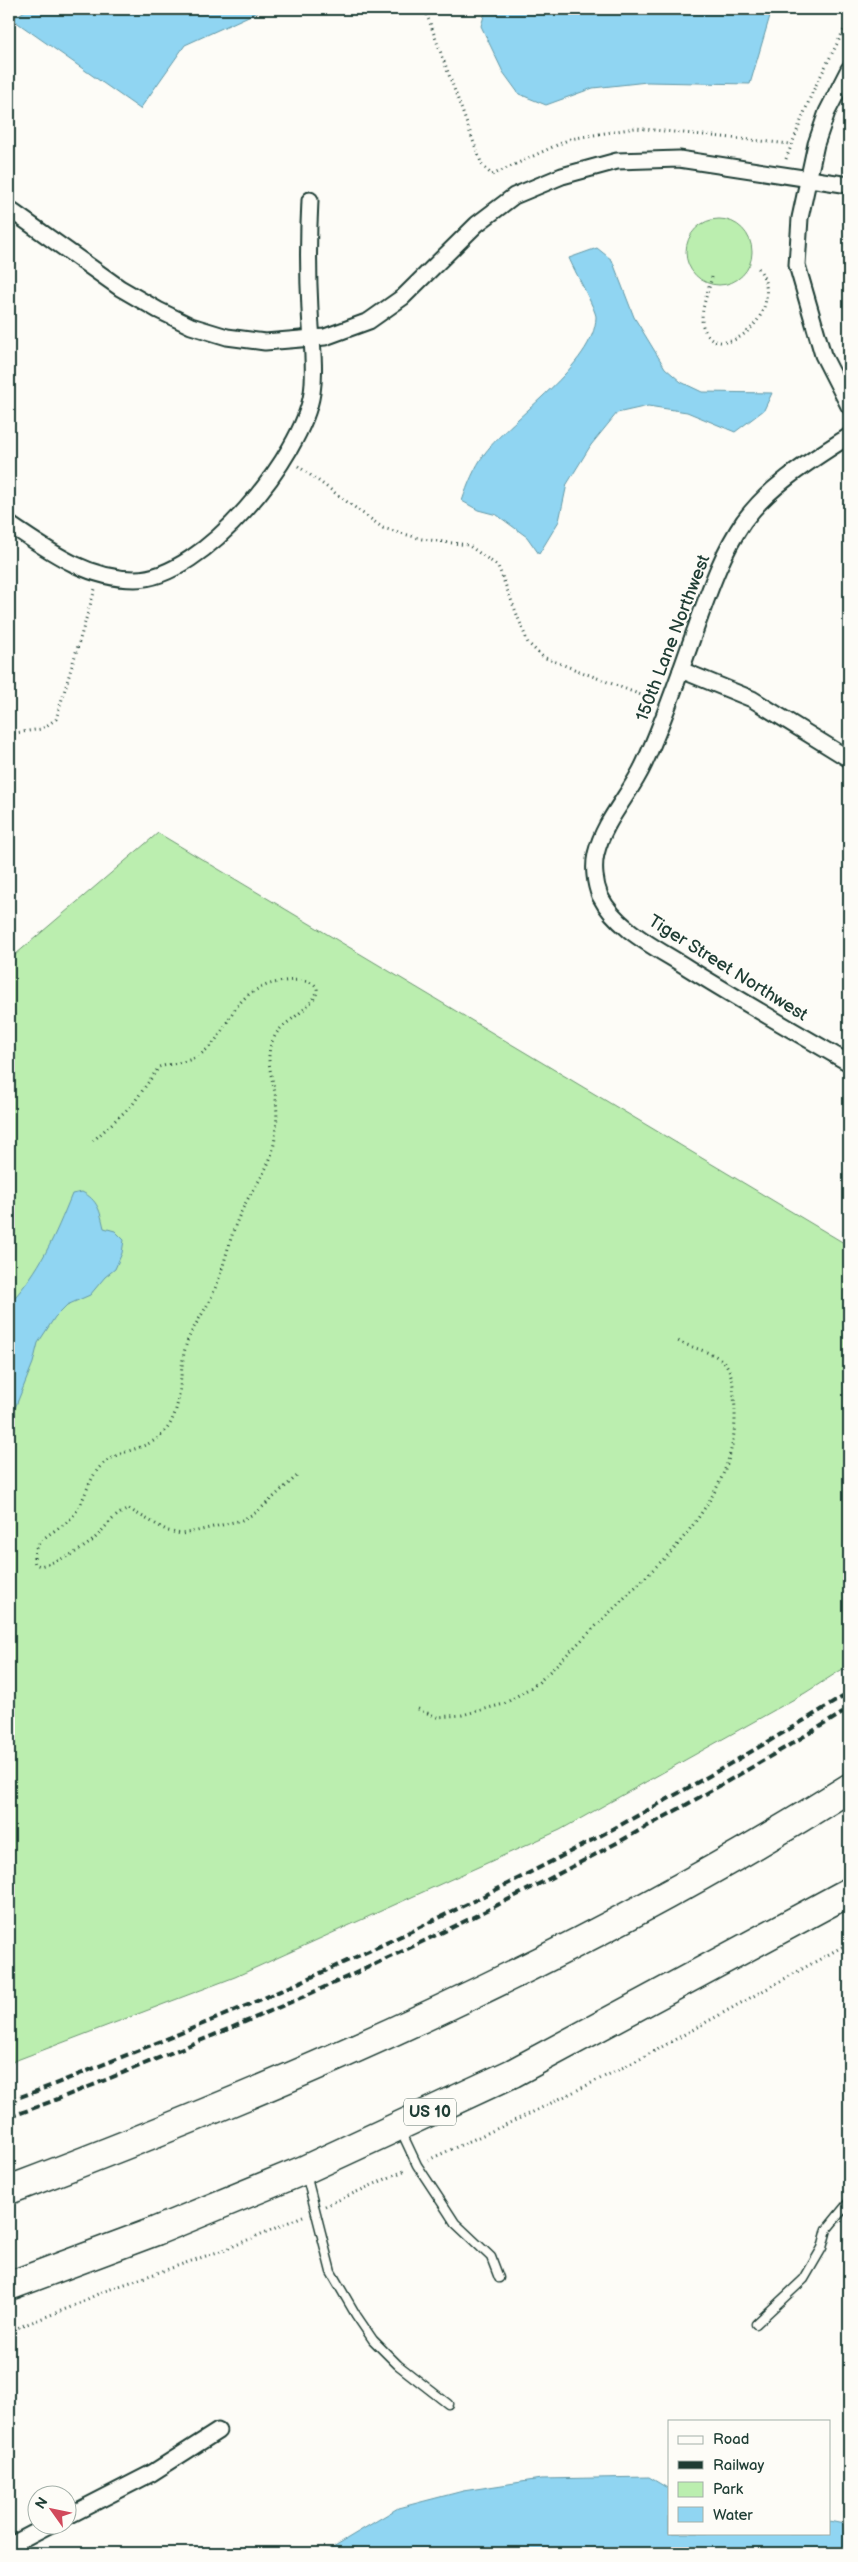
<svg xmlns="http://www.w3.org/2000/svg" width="858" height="2562" font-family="'Balsamiq Sans',sans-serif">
	<rect width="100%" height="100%" fill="#fdfcf7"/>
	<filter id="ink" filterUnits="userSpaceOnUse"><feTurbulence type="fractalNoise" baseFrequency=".02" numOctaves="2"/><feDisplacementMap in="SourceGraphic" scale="10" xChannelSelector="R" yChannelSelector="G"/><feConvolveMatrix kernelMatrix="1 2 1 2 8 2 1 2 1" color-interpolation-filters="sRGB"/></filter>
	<g filter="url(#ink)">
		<g fill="#bbeeaf" stroke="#6d9672">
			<circle cx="719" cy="252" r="33"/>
			<path d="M158,833L849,1246V1665L805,1693L560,1830L235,1977L9,2063V960Z"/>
		</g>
		<g fill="#90d5f2" stroke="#6398a6">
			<path d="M28,9H264L185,45L140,109L12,19Z"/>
			<path d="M486,9H772L750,84L647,82L593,88L546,105L519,94L503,72L481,26Z"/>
			<path d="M597,248L612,260L634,317L665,368L681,382L702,392L772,393L764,410L735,432L687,412L648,406L617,413L591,445L567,484L559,521L539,554L527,537L497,515L478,510L462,501C468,484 474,468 485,453C512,417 595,364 596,317C596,310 573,268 569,258Z"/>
			<path d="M82,1192C98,1200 100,1211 104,1228L115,1231L124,1240L122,1253L115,1269L105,1277L90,1295L67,1305L55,1317L38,1343L33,1363L9,1423V1304C41,1269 54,1238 72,1194Z"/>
			<path d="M649,2477L669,2489V2533H829V2521L849,2525V2553H323L398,2508L463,2491L541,2479Z"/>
		</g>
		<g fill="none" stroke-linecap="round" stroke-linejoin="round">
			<defs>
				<g id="lane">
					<path d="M401,2131L417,2165L446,2209L455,2223L491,2257L499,2278"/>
					<path d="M306,2174L331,2272L356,2315L373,2340L398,2365L448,2404"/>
					<path d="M756,2324L804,2279L822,2248L827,2229L849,2202"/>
				</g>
				<g id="street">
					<path d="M849,69L827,112L816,144L800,218L797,265L823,355L849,406"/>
					<path d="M9,209L120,288L158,310L191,326L227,337L265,342L325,337L369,321L403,297L477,224L514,196L562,176L617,161L679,159L849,185"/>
					<path d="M849,436C812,460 771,484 744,521C722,553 710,589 697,625C680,672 665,719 644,764C630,795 604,820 596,854C593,867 595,884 600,896C617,930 657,948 688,968C741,1001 795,1032 849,1063"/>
					<path d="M9,524C48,550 86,579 135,579C203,579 303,455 312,393C316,366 311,337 310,310C308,273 308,237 310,200"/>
					<path d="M681,670L752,699L849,759"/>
					<path d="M68,2516L152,2473L218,2431"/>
					<path d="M9,2546L51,2524"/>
				</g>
				<g id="highway">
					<path d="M9,2190C300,2080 586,1954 849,1788"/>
					<path d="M9,2286L156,2231L304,2170L399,2126L513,2073L849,1892"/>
				</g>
			</defs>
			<use href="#lane" stroke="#1f3d34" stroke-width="11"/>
			<use href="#street" stroke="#1f3d34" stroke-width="19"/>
			<use href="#highway" stroke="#1f3d34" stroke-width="31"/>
			<g stroke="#1f3d34" stroke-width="3" stroke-dasharray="1 4" stroke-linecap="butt">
				<path d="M418,9L427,15L482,165L492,175L570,139L635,128L790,144"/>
				<path d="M786,159L812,93L849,20"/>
				<path d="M712,277C709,290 699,312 703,326C718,372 794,310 756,265"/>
				<path d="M298,466L383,528L422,539L468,545L498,566L528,643L543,657L654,700"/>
				<path d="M9,734L42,729L56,719L95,589"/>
				<path d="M93,1141L133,1104L159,1067C172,1063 189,1063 201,1054C232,1032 226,998 270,984C281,981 294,979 305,981C341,988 286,1022 280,1029C276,1033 273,1039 271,1044C265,1063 274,1081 276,1100C278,1117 276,1137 272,1153C266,1174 250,1192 241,1212C229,1237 225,1266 214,1291C207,1309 194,1324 187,1342C178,1368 184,1399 170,1424C155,1451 126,1446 104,1463C88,1476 86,1500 73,1516C60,1532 28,1538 35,1564L40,1566C59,1561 76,1554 92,1541C105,1529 112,1515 129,1509L168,1531L181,1534L197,1531L242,1520L257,1512L298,1475"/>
				<path d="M418,1709L437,1717L462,1715L504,1704L538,1683L674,1549C712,1503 741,1459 734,1397C733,1384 732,1370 723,1361C711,1351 691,1348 678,1341"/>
				<path d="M428,2160L529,2114L640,2059L849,1943"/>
				<path d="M325,2206L406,2170"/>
				<path d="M9,2331L71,2307L102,2292L229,2248L303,2216"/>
			</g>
			<use href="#lane" stroke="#fdfcf7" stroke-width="8"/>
			<use href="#street" stroke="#fdfcf7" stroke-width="15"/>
			<use href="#highway" stroke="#fdfcf7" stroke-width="28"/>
			<g stroke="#1f3d34" stroke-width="4" stroke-dasharray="8 4" stroke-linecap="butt">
				<path d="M9,2101C55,2085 99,2066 144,2048C389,1950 625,1831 849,1693"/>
				<path d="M9,2117C72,2095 134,2068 197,2042C423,1949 641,1837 849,1709"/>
			</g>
		</g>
	</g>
	<g text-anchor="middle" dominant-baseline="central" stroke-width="4.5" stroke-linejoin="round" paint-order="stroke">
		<rect fill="#fdfcf7" stroke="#62766e" stroke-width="1" x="404" y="2098.5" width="52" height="27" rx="4"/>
		<g font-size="16" font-weight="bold" fill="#1f3d34">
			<text x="430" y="2112">US 10</text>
		</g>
		<g font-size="18" fill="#1f3d34" stroke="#fdfcf7">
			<text transform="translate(673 638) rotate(-69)">150th Lane Northwest</text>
			<text transform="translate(728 968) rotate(32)">Tiger Street Northwest</text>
		</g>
	</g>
	<rect width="858" height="2562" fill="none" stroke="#fdfcf7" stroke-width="30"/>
	<rect x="15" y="15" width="828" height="2532" fill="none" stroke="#1f3d34" stroke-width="2" filter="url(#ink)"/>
	<rect x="668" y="2420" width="162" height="115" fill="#fdfcf7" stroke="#a4b0a9"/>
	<rect x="678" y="2436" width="25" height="8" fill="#fdfcf7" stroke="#a4b0a9"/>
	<text x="713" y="2444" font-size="15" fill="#1f3d34">Road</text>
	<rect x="678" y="2461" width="25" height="8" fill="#1f3d34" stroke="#a4b0a9"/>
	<text x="713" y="2470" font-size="15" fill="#1f3d34">Railway</text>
	<rect x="678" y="2482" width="25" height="15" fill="#bbeeaf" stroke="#a4b0a9"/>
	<text x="713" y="2494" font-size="15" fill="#1f3d34">Park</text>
	<rect x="678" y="2507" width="25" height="15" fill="#90d5f2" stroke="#a4b0a9"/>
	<text x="713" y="2520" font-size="15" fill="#1f3d34">Water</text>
	<g transform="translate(52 2510) rotate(303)"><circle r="24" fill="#fdfcf7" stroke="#a4b0a9"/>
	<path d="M0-4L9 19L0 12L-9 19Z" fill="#d1495b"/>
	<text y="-8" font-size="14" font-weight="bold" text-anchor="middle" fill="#1f3d34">N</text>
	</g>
</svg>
